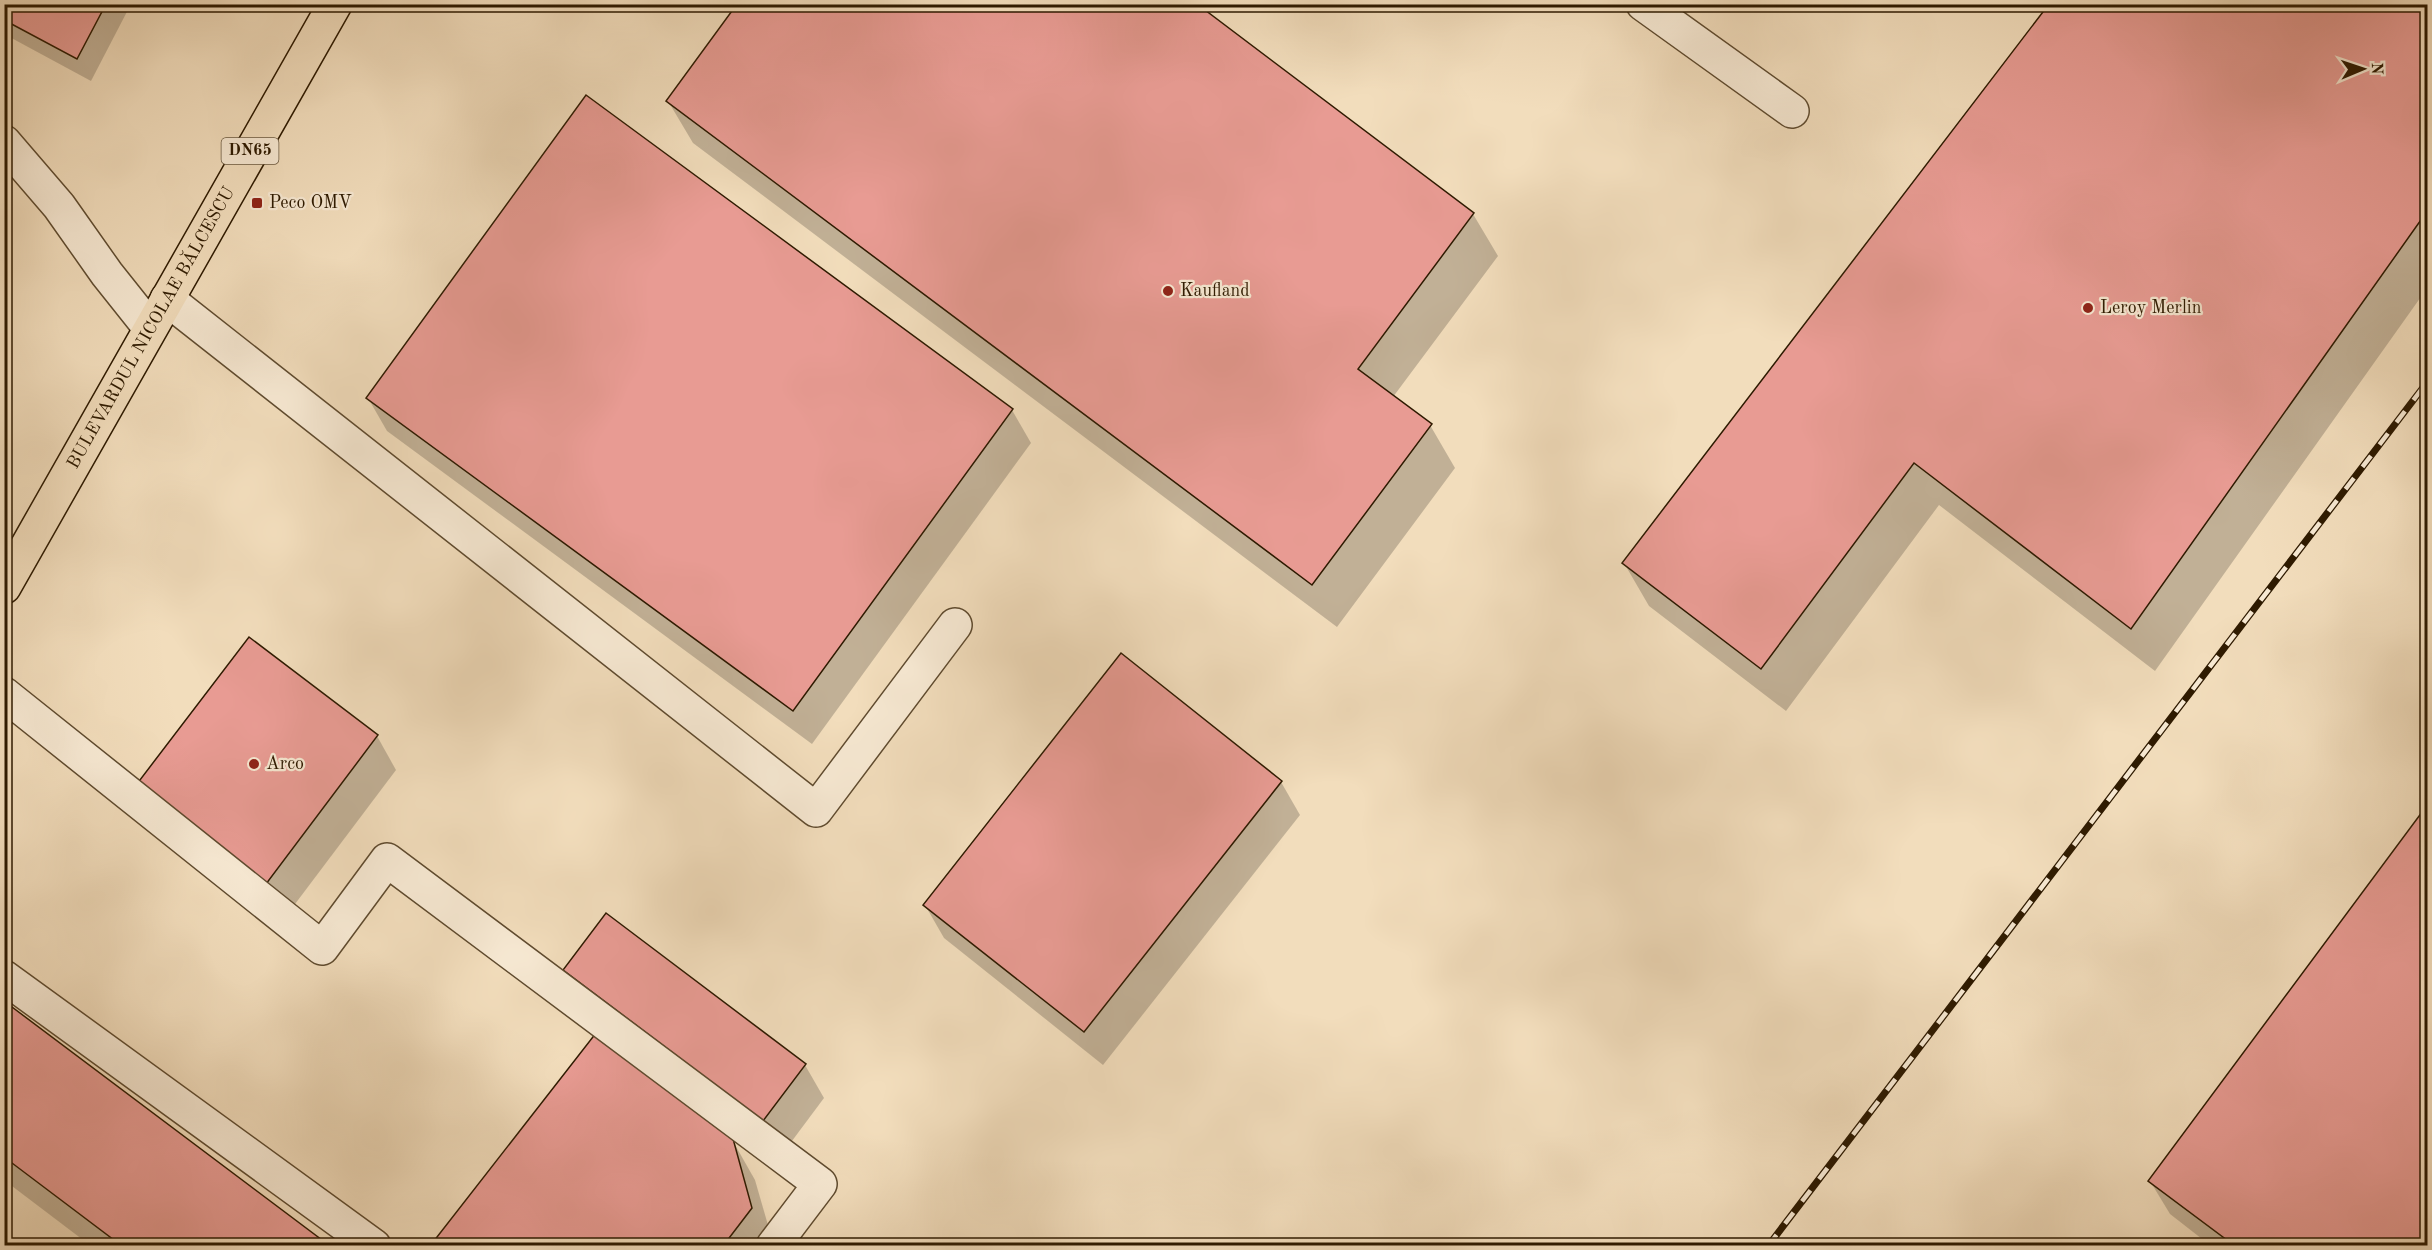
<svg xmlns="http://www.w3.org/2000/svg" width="2432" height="1250" font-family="'Old Standard TT',serif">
	<rect width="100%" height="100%" fill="#f2ddbc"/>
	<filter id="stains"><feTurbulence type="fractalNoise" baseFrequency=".00333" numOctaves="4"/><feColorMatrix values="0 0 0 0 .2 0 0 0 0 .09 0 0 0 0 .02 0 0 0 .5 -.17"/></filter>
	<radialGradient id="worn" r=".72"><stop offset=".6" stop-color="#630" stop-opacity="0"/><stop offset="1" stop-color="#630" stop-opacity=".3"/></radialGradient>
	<g fill="#0003">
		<path d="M4,4H131L91,81L4,34Z"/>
		<path d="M2428,4V287L2155,671L1939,505L1786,711L1649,606L1624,563Z"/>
		<path d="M668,101L1473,214L1498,256L1393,397L1430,425L1455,468L1337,627L693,143Z"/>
		<path d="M368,398L1012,410L1031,443L812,744L387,431Z"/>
		<path d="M377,736L396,770L280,924L152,827Z"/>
		<path d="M1281,782L1300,815L1103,1065L944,938L925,905Z"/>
		<path d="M565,970L805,1065L824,1098L783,1153L584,1004Z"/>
		<path d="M4,1003L327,1246H91L4,1180Z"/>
		<path d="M596,1036L730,1136L755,1180L774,1246H431Z"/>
		<path d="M2150,1181L2428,1246H2211L2170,1214Z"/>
	</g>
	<g fill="#e89b93" stroke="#2e1a00" stroke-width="1.5">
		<path d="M4,4H106L77,59L4,20Z"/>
		<path d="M737,4H1197L1474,213L1358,369L1432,424L1312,585L666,101Z"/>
		<path d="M2049,4H2428V210L2131,629L1914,463L1761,669L1622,563Z"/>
		<path d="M586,95L1013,409L793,711L366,398Z"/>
		<path d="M249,637L378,735L260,892L130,793Z"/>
		<path d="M1121,653L1282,781L1084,1032L923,905Z"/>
		<path d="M2428,804V1246H2235L2148,1181Z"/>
		<path d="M606,913L806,1064L763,1121L563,970Z"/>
		<path d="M4,1001L330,1246H122L4,1157Z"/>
		<path d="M596,1033L732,1135L752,1208L723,1246H430Z"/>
	</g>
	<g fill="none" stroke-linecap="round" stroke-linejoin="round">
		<defs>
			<g id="minor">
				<path d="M1643,4L1792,111"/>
				<path d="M4,142L59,206L107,274L150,328"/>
				<path d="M167,299L816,810L955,625"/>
				<path d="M4,694L322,948L387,860L820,1184L773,1246"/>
				<path d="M4,977L374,1246"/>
			</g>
			<g id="major">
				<path id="s1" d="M4,587L335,4"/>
			</g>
		</defs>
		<use href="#minor" stroke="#5f4b2f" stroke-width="36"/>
		<use href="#major" stroke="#2e1a00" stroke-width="36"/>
		<use href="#minor" stroke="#f7e9d3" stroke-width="33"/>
		<use href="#major" stroke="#f2ddbc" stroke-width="33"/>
		<defs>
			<path id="rail" d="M1768,1246L2428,381"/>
		</defs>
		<use href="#rail" stroke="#2e1a00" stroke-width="7"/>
		<use href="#rail" stroke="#f7e9d3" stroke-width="4.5" stroke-dasharray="14" stroke-linecap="butt"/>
	</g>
	<g fill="#8f2418" stroke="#f7e9d3" stroke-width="2">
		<rect x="251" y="197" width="12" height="12" rx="3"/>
		<circle cx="1168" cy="291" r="6"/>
		<circle cx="2088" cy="308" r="6"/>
		<circle cx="254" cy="764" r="6"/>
	</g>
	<g text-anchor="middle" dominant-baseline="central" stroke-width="4.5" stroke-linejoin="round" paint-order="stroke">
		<rect fill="#f7e9d3" stroke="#6a583f" stroke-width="1.5" x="221.5" y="138" width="57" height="26" rx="4.5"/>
		<g font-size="16" font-weight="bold" fill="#2e1a00">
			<text x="250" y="151">DN65</text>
		</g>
		<g font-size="18" fill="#2e1a00" stroke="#f7e9d3" text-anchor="start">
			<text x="269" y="203">Peco OMV</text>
			<text x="1180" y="291">Kaufland</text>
			<text x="2100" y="308">Leroy Merlin</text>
			<text x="266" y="764">Arco</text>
		</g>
		<g font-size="18" fill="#2e1a00" stroke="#f7e9d3">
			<text stroke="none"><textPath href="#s1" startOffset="298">BULEVARDUL NICOLAE BĂLCESCU</textPath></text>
		</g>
	</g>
	<rect width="2432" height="1250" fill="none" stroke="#f2ddbc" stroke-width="24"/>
	<rect x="6" y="6" width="2420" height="1238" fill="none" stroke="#2e1a00" stroke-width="3"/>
	<rect x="12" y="12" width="2408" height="1226" fill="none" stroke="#2e1a00" stroke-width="1.5"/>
	<g transform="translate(2363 69) rotate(88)" stroke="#f7e9d3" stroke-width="4.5" paint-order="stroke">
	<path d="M0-4.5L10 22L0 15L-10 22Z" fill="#2e1a00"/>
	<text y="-9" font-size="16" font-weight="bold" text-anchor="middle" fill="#2e1a00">N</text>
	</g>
	<rect width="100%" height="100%" filter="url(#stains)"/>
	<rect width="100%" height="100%" fill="url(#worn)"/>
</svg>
